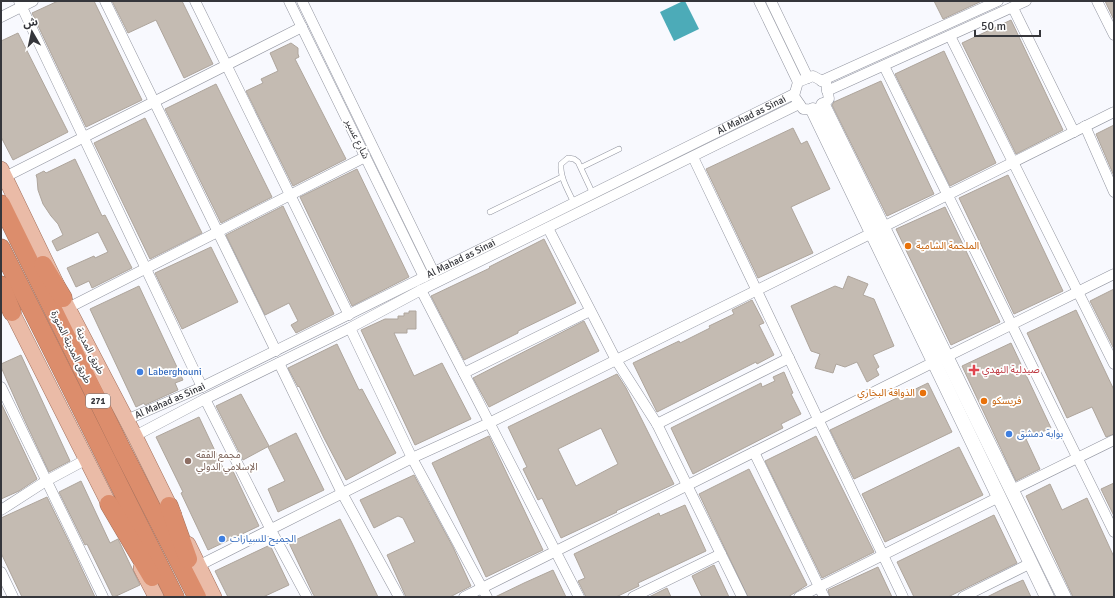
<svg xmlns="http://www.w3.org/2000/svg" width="1115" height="598" font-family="Signika,'Noto Sans Arabic',sans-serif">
	<rect width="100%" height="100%" fill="#f8f9fe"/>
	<path fill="#4cabb8" d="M683,1H685L699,29L674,41L660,12Z"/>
	<g fill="#c4bbb2" stroke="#aea59c" fill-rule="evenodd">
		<path d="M58,1H94L142,100L86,127L32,13Z"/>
		<path d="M112,1H182L213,64L184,78L156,20L128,33Z"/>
		<path d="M934,1H982L943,19Z"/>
		<path d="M1105,1H1114V20Z"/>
		<path d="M1011,20L1063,130L1016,154L962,43Z"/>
		<path d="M18,33L68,132L13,160L1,137V41Z"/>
		<path d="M291,43L298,48V54L299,57L295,59L346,159L293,186L246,91L263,83L261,79L278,71L270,53Z"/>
		<path d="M944,51L996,163L950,186L895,74Z"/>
		<path d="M881,81L934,194L887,216L832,105L834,102Z"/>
		<path d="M216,84L272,197L221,223L165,109Z"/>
		<path d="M145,118L202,233L150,259L94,143Z"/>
		<path d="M1114,125V176L1096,134Z"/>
		<path d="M793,128L801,144L807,141L830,189L791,207L813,253L758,278L706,169Z"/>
		<path d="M75,159L102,216L105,215L132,268L92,288L89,281L76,287L67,268L94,256L95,258L108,252L98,232L57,251L52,241L63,235L58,224L51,216L43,204L38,190L37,178L36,175L44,171L46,173Z"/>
		<path d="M357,169L409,277L352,306L300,197Z"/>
		<path d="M1008,175L1063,291L1014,314L959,198Z"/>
		<path d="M283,206L334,314L296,333L291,325L298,321L289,303L265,315L226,235Z"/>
		<path d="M945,207L1000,322L951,345L896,229Z"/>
		<path d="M544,239L576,303L518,331V333L464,360L431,296L490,268L489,267Z"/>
		<path d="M211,247L238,302L182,329L155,273Z"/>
		<path d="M848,276L868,284L863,295L874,299L894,346L873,355L879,367L876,369L879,375L867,382L857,362L845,367L836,364L833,373L815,368L820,354L811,351L791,306L835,286L843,289Z"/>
		<path d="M139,286L183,380L175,383L178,390L145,405L144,403L136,407L90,309Z"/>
		<path d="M1114,289V349L1090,301Z"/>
		<path d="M752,300L764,323L759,325L774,355L757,364L756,362L657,412L633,363L679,341L680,343L710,328L709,326L734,314L732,310Z"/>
		<path d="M1076,310L1114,390V434L1106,437L1092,407L1067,418L1027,333Z"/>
		<path d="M409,311H416V329H407V333H394L414,376L442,363L471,419L415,445L361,330L385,319H398V316H404V313H409Z"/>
		<path d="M584,321L599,351L489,407L473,378Z"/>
		<path d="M1011,343L1051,428L1026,439L1040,469L1016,481L962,366Z"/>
		<path d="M337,344L359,390L362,389L396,453L346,480L324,438L299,386L298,387L288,368Z"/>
		<path d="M21,355L70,461L49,472L24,419L1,367V364Z"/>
		<path d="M784,372L793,393L791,394L801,414L781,424L783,428L693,474L671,428L761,383L762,387L775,381L773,377Z"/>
		<path d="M617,374L626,388L674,484L616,511L617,512L561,538L542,498L538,500L523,469L527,467L508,427ZM601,428L618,464L576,486L558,449Z"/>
		<path d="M928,383L952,432L854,479L830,430Z"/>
		<path d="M241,394L269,446L243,460L216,406Z"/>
		<path d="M1,403L37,479L19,491L1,499Z"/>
		<path d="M199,417L225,472L232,469L259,526L208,550L181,493L183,492L156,437Z"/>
		<path d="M296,433L324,490L278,512L268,489L285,481L268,447Z"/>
		<path d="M489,436L543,550L486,577L432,463Z"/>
		<path d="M816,436L874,552L822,578L765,461Z"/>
		<path d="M959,447L983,495L885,542L862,494Z"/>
		<path d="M749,469L807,585L788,597H748L699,494Z"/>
		<path d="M414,475L453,547L471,586L450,597H406L387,555L415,542L403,518L398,516L374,528L360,500Z"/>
		<path d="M81,481L110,543L118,539L140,585L114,597H113L87,544L85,545L59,492Z"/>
		<path d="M1114,483V516L1101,489Z"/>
		<path d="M1050,484L1062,510L1087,498L1114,557V597H1073L1026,496Z"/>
		<path d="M47,497L73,550L95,597H22L1,553V518Z"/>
		<path d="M685,505L706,551L638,583L639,586L616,597H586L578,581L585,578L574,554L659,513L660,516Z"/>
		<path d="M994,515L1017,563L948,597H914L897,562Z"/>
		<path d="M340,519L352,543L378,597H315L313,594L289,543Z"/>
		<path d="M270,545L289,585L263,597H228L215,571Z"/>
		<path d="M714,565L729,597H702L692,576Z"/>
		<path d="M878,567L892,597H830L828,590Z"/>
		<path d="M553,570L566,597H495L524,583Z"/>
		<path d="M1023,580L1031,597H987L1005,588Z"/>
		<path d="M667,588L671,597H649Z"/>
	</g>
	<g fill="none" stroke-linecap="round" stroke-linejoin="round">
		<defs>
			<g id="lane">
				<path d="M582,167L619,149"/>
				<path d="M574,203C568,190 560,178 561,164L568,158L574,159L578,162L593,194"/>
				<path d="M490,212L562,177"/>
			</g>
			<g id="street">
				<path d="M19,1L202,387"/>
				<path d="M105,1L276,351"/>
				<path d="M195,1L349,315"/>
				<path d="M289,1L424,277"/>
				<path d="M302,1L434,273"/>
				<path d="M759,1L798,82"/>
				<path d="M771,1L808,78"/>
				<path d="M1097,1L1114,35"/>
				<path d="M1013,8L1074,132"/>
				<path d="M1,17L33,1"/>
				<path d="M950,36L1114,364"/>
				<path d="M884,66L1114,532"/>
				<path d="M813,76L826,83L829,99L818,110L803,109L794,96L798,82Z"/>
				<path d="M821,81L998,1"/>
				<path d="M827,91L1026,1"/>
				<path d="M1085,126L1114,192"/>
				<path d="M693,157L903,597"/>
				<path d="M5,177L302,27"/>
				<path d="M883,227L1114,112"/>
				<path d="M548,228L616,360L657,424L742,597"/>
				<path d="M421,290L579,597"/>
				<path d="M68,308L365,157"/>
				<path d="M350,328L412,458L487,597"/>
				<path d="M946,357L1114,274"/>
				<path d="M279,363L342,493L399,597"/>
				<path d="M464,373L590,311"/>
				<path d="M1,387L103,597"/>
				<path d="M205,399L271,530L307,597"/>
				<path id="s1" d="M126,420L202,387L794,94"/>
				<path d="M657,424L789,358"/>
				<path d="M135,436L205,399L350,328L421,290L799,104"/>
				<path d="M754,452L824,597"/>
				<path d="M1012,490L1114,440"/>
				<path d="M1,510L46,481L87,459"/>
				<path d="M198,566L412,458L489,423L872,233"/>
				<path d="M1,572L13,597"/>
				<path d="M464,597L934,362"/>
				<path d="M633,597L721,554"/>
				<path d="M799,597L999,497"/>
				<path d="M963,597L1031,563"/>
			</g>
			<g id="secondary">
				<path d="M823,105L1064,597"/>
				<path d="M813,110L1047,597"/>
			</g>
			<g id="primary">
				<path d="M1,169L68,308L135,436L174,515"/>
				<path d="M7,302L114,514"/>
				<path d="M188,544L214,597"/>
				<path d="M141,568L156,597"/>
			</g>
			<g id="highway">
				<path d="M1,204L123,452L197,597"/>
				<path d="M1,248L175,597"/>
				<path d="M43,265L63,298"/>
				<path d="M1,285L12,312"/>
				<path d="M109,504L152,577"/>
				<path d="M169,506L188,559"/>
			</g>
		</defs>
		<use href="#lane" stroke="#9295a0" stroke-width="6"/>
		<use href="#street" stroke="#9295a0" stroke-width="11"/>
		<use href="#secondary" stroke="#9295a0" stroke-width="15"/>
		<use href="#primary" stroke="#a26f5b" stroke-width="16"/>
		<use href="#highway" stroke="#a26f5b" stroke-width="19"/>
		<use href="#lane" stroke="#fff" stroke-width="5"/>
		<use href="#street" stroke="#fff" stroke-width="10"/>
		<use href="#secondary" stroke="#fff" stroke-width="14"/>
		<use href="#primary" stroke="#eabba7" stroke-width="15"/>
		<use href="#highway" stroke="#dc8d6c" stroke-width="18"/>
	</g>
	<g fill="#e8710a" stroke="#fff" stroke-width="1.5">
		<circle cx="908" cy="246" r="4"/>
		<circle cx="923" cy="393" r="4"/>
		<circle cx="984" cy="401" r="4"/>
	</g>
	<path fill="#e0444e" stroke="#fff" stroke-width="1.5" d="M972 364h4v4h4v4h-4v4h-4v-4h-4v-4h4z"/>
	<g fill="#3f7fe0" stroke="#fff" stroke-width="1.5">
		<circle cx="140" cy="372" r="4"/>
		<circle cx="1009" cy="434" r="4"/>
		<circle cx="222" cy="539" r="4"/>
	</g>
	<circle fill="#8d6e63" stroke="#fff" stroke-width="1.5" cx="188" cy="461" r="4"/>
	<g text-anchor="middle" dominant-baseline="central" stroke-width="3.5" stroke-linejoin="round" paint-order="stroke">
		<rect fill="#fff" stroke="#727276" stroke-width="1" x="86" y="394" width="24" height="14" rx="3"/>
		<g font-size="9" font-weight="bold" fill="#35363b">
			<text x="98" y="401">271</text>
		</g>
		<g font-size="10" fill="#35363b" stroke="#fff">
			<text stroke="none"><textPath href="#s1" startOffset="696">Al Mahad as Sinai</textPath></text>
			<text transform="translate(357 139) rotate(64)">شارع عسير</text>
			<text stroke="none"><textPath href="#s1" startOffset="372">Al Mahad as Sinai</textPath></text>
			<text transform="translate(71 347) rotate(64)">طريق المدينة المنورة</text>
			<text transform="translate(90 351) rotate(63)">طريق المدينة</text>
			<text stroke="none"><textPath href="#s1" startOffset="48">Al Mahad as Sinai</textPath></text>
		</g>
		<g font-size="10" fill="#c56008" stroke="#fff" text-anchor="start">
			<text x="916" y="246">الملحمة الشامية</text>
			<text x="915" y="393" text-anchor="end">الذواقة البخاري</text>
			<text x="992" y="401">فريسكو</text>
		</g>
		<g font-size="10" fill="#be3a42" stroke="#fff" text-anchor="start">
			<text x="982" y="370">صيدلية النهدي</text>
		</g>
		<g font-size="10" fill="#366cbe" stroke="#fff" text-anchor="start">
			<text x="148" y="372">Laberghouni</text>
			<text x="1017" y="434">بوابة دمشق</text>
			<text x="230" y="539">الجميح للسيارات</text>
		</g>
		<g font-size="10" fill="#785e54" stroke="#fff" text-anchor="start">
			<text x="196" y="455">مجمع الفقه<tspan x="196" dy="12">الإسلامي الدولي</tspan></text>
		</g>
	</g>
	<rect width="1115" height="598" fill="none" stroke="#35363b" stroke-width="4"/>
	<g transform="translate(32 32) rotate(351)" stroke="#ffffff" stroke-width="3" paint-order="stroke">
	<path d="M0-3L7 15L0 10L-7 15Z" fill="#35363b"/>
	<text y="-6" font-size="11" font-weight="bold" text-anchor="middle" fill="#35363b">ش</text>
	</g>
	<path d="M975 30v6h65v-6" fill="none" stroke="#35363b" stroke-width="2"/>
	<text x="981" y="30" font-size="12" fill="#35363b" stroke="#ffffff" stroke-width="3" paint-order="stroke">50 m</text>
</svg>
